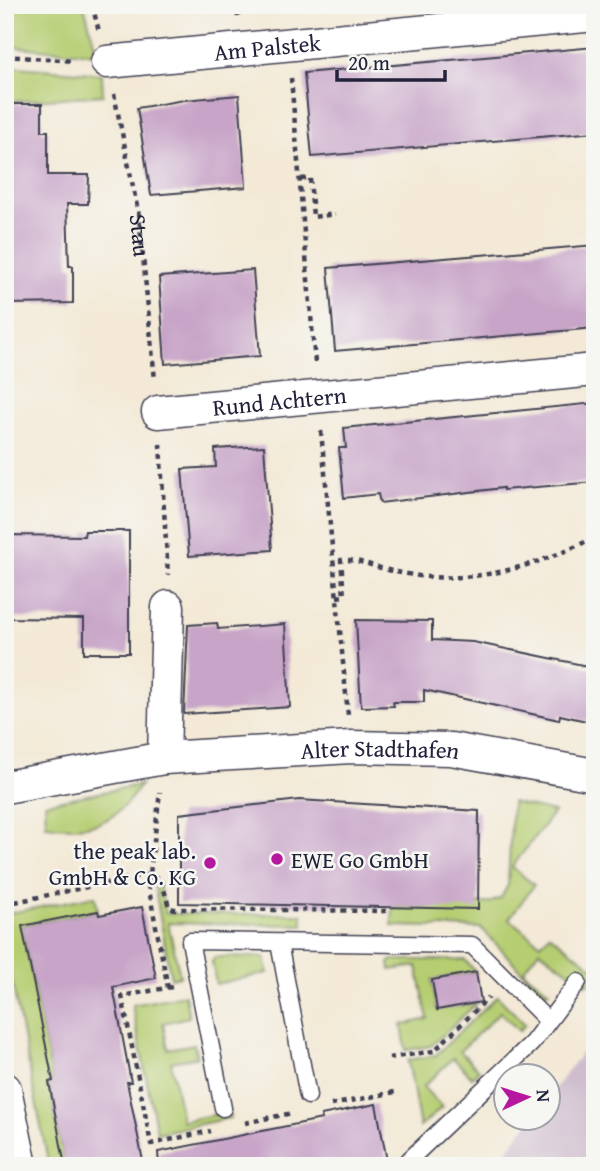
<svg xmlns="http://www.w3.org/2000/svg" width="600" height="1171" font-family="'Gentium Book Plus',serif">
	<rect width="100%" height="100%" fill="#f6f6f2"/>
	<filter id="ink" filterUnits="userSpaceOnUse"><feTurbulence type="fractalNoise" baseFrequency=".0143" numOctaves="2"/><feDisplacementMap in="SourceGraphic" scale="14" xChannelSelector="R" yChannelSelector="G"/><feConvolveMatrix kernelMatrix="1 2 1 2 8 2 1 2 1" color-interpolation-filters="sRGB"/></filter>
	<filter id="wash" filterUnits="userSpaceOnUse"><feTurbulence type="fractalNoise" baseFrequency=".00686" numOctaves="4" result="noise"/><feDisplacementMap in="SourceGraphic" scale="28" xChannelSelector="R" yChannelSelector="G"/><feGaussianBlur stdDeviation="1.57" result="paint"/><feColorMatrix in="noise" values="0 0 0 0 0 0 0 0 0 0 0 0 0 0 0 0 0 1.4 0 .05"/><feComposite in="paint" operator="in"/></filter>
	<g filter="url(#wash)">
		<rect width="100%" height="100%" fill="#f3e9d6"/>
		<path fill="#cfbdce" d="M595,1035V1166H495L531,1119L548,1118V1097Z"/>
		<g fill="#b6cd71" stroke="#6c7856" stroke-width="2">
			<path d="M5,5H84L97,54L5,46Z"/>
			<path d="M5,66L102,74L103,95L5,102Z"/>
			<path d="M140,785C116,825 90,831 46,825L45,803Z"/>
			<path d="M512,802L554,812L512,867L534,885L509,919L541,944L549,934L595,969V979L587,985L539,950L523,971L549,991L543,994L481,928L392,926L393,907L489,903L501,898L508,885Z"/>
			<path d="M158,882L166,914H302L303,925L168,923L180,976L171,978L154,883Z"/>
			<path d="M95,896L98,911L22,926L53,1081L49,1082L65,1166H49L5,947V914Z"/>
			<path d="M215,957H265L268,973L216,984L212,961Z"/>
			<path d="M392,960H465L476,972L432,980L437,1009L477,1003L431,1046L406,1050L402,1025L428,1019L417,966L390,970L389,963Z"/>
			<path d="M185,995L189,1017L163,1023L168,1049L194,1044L197,1057L171,1062L182,1121L229,1112L230,1118L157,1133L132,1005Z"/>
			<path d="M497,996L525,1024L519,1031L500,1012L460,1051L479,1070L472,1077L453,1058L423,1087L442,1107L420,1127L408,1060L436,1055Z"/>
		</g>
		<g id="blocks">
			<g fill="#c7a4c8">
				<path d="M595,47V132L312,157L304,73Z"/>
				<path d="M239,95L246,187L151,195L137,108L184,100Z"/>
				<path d="M5,104H42V131H48V175H89L88,204H67L69,266H73V303L5,304V267H9L7,209H5Z"/>
				<path d="M595,245V328L335,351L328,268Z"/>
				<path d="M253,270L260,356L165,364L159,277Z"/>
				<path d="M595,403V482L503,490V488L380,503L378,494L344,498L339,448H346L344,428Z"/>
				<path d="M264,446L272,550L189,556L182,469L216,467L215,449Z"/>
				<path d="M85,531H129V653H84V619L5,618V535L84,536Z"/>
				<path d="M356,620L432,621V640L473,642L583,665L582,666L595,669V723L560,715L559,720L424,690V702H393L394,706L361,707Z"/>
				<path d="M217,623L218,629L285,624L290,707L184,714L188,625Z"/>
				<path d="M299,800L479,811L478,909L179,903V814Z"/>
				<path d="M142,907L156,978L113,987L131,1082H127L144,1166H65L49,1082L53,1081L22,926L98,911L99,915Z"/>
				<path d="M476,972L481,1002L437,1010L432,980Z"/>
				<path d="M376,1104L388,1166H159L158,1152L322,1119L321,1115Z"/>
			</g>
		</g>
	</g>
	<g filter="url(#ink)">
		<use href="#blocks" fill-opacity="0" stroke="#414052" stroke-width="2"/>
		<g fill="none" stroke-linecap="round" stroke-linejoin="round">
			<defs>
				<g id="service">
					<path d="M279,943L308,1096"/>
					<path d="M223,1108L190,941L472,945L548,1021"/>
					<path d="M409,1160L532,1043L578,982"/>
				</g>
				<g id="minor">
					<path id="s2" d="M107,62L595,15"/>
					<path id="s3" d="M158,412L595,370"/>
					<path d="M164,758L168,607"/>
					<path id="s4" d="M5,787L164,758L351,747L451,749L595,775"/>
					<path d="M5,1089L21,1166"/>
				</g>
			</defs>
			<use href="#service" stroke="#414052" stroke-width="19"/>
			<use href="#minor" stroke="#414052" stroke-width="35"/>
			<g stroke="#414052" stroke-width="4.5" stroke-dasharray="5 5" stroke-linecap="butt">
				<path d="M92,5L99,31"/>
				<path d="M237,5L238,17"/>
				<path d="M5,56L74,61"/>
				<path d="M291,78L315,363"/>
				<path id="s1" d="M114,94L139,216L155,380"/>
				<path d="M301,179L310,178L313,217L335,214"/>
				<path d="M321,431L348,715"/>
				<path d="M160,444L168,575"/>
				<path d="M337,597L344,596L341,560C358,559 371,566 388,570C398,573 409,574 419,576C480,583 541,565 595,537"/>
				<path d="M5,904L150,874L160,792"/>
				<path d="M172,987L122,996L151,1144L210,1131"/>
				<path d="M168,988L148,885L150,874L161,879L169,907L174,909L389,911"/>
				<path d="M389,1058L434,1051L489,997"/>
				<path d="M331,1105L395,1092"/>
				<path d="M245,1123L292,1113"/>
			</g>
			<use href="#service" stroke="#fff" stroke-width="16"/>
			<use href="#minor" stroke="#fff" stroke-width="32"/>
		</g>
	</g>
	<g fill="#b5179e" stroke="#f6f6f2" stroke-width="2.5">
		<circle cx="277" cy="859" r="7"/>
		<circle cx="210" cy="863" r="7"/>
	</g>
	<g text-anchor="middle" dominant-baseline="central" stroke-width="5" stroke-linejoin="round" paint-order="stroke">
		<g font-size="23" fill="#22223b" stroke="#f6f6f2">
			<text stroke="none"><textPath href="#s2" startOffset="161">Am Palstek</textPath></text>
			<text stroke="none"><textPath href="#s1" startOffset="144">Stau</textPath></text>
			<text stroke="none"><textPath href="#s3" startOffset="122">Rund Achtern</textPath></text>
			<text stroke="none"><textPath href="#s4" startOffset="378">Alter Stadthafen</textPath></text>
		</g>
		<g font-size="23" fill="#22223b" stroke="#f6f6f2" text-anchor="end">
			<text x="196" y="850">the peak lab.<tspan x="196" dy="26">GmbH &amp; Co. KG</tspan></text>
			<text x="291" y="859" text-anchor="start">EWE Go GmbH</text>
		</g>
	</g>
	<rect width="600" height="1171" fill="none" stroke="#f6f6f2" stroke-width="28"/>
	<g transform="translate(527 1097) rotate(86)"><circle r="33" fill="#f6f6f2" stroke="#a1a1a9" stroke-width="2"/>
	<path d="M0-5L12 26L0 18L-12 26Z" fill="#b5179e"/>
	<text y="-10" font-size="19" font-weight="bold" text-anchor="middle" fill="#22223b">N</text>
	</g>
	<path d="M337 70v10h108v-10" fill="none" stroke="#22223b" stroke-width="3.5"/>
	<text x="348" y="70" font-size="21" fill="#22223b" stroke="#f6f6f2" stroke-width="5" paint-order="stroke">20 m</text>
</svg>
